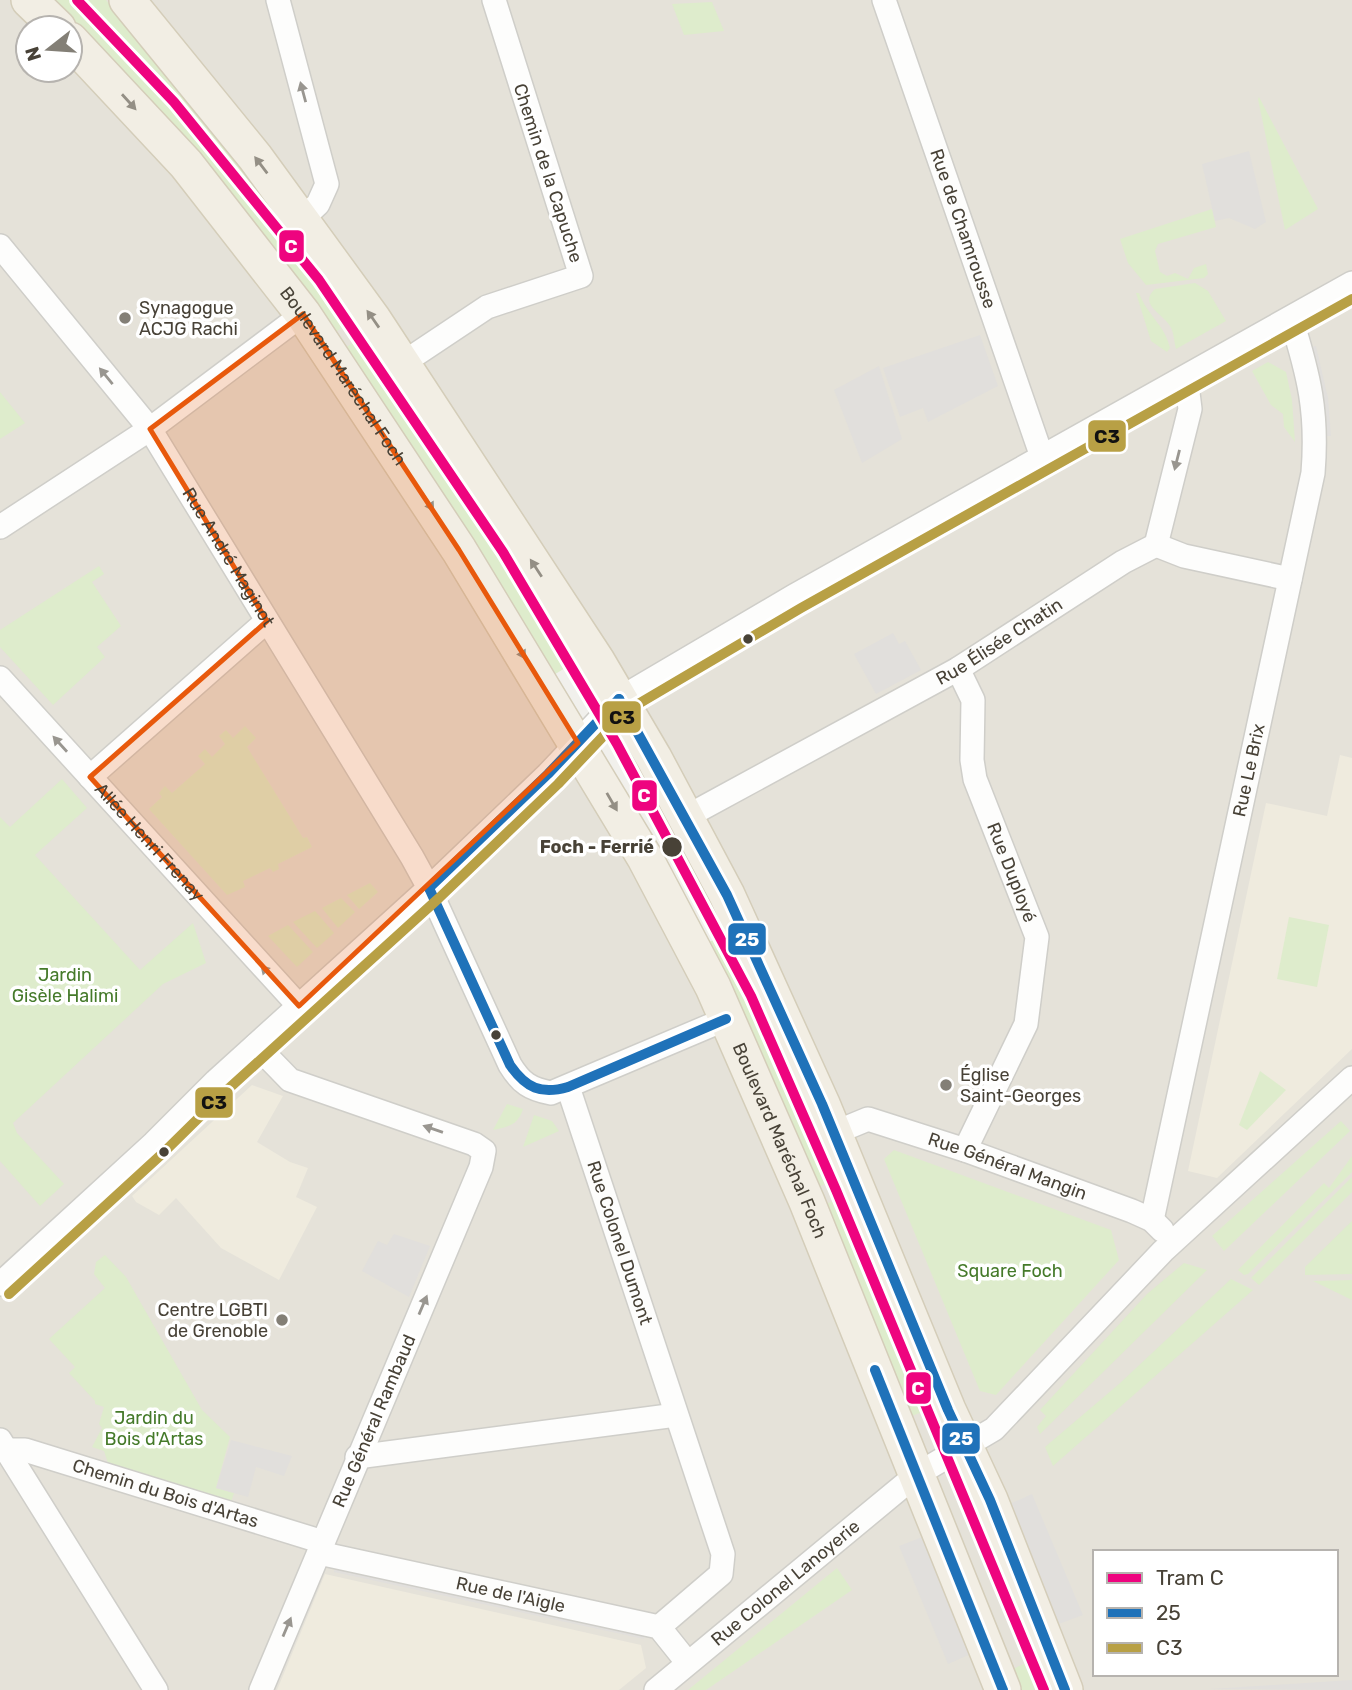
<svg xmlns="http://www.w3.org/2000/svg" width="1352" height="1690" font-family="Rubik,sans-serif">
	<rect width="100%" height="100%" fill="#f1f0ec"/>
	<path fill="#e5e2d9" fill-rule="evenodd" d="M0,0H1352V1690H0ZM28,28H70V70H28ZM401,409L563,660L698,903L804,1131ZM1095,1552H1336V1674H1095Z"/>
	<g fill="#efebde">
		<path d="M1340,755L1352,758V1049L1217,1178L1188,1171L1266,803L1327,816Z"/>
		<path d="M252,1085L283,1096L257,1142L290,1162L308,1168L296,1197L317,1207L279,1280L221,1248L176,1198L159,1215L136,1202L132,1196Z"/>
		<path d="M325,1574L641,1645L646,1668L619,1690H277Z"/>
	</g>
	<g fill="#deeccc">
		<path d="M42,0H106L303,242L357,317L330,336Z"/>
		<path d="M712,2L724,31L684,35L672,4Z"/>
		<path d="M1259,97L1318,209L1285,230L1258,99Z"/>
		<path d="M1212,209L1216,227L1158,244L1155,251L1160,272L1167,276L1175,273L1188,279L1194,268L1206,264L1208,274L1204,278L1146,285L1128,263L1120,239Z"/>
		<path d="M1195,283L1208,291L1226,321L1176,349C1174,342 1174,332 1170,326C1163,314 1138,304 1155,289Z"/>
		<path d="M1136,293H1139C1147,315 1165,325 1170,348L1167,352L1151,341Z"/>
		<path d="M368,332L580,659L552,676L341,351Z"/>
		<path d="M1268,362L1286,372L1292,400L1295,442L1284,427L1283,414L1271,405L1252,371Z"/>
		<path d="M0,392L25,423L0,439Z"/>
		<path d="M99,566L104,574L92,582L121,626L97,647L105,657L53,705L0,647V630Z"/>
		<path d="M245,726L256,738L247,747L303,838L307,837L312,847L278,864L279,869L273,872L270,868L243,881L245,887L227,895L149,809L162,797L159,793L165,786L172,793L205,764L198,756L205,749L212,757L225,744L219,736L226,730L233,738Z"/>
		<path d="M62,779L87,808L35,855L140,970L193,923L206,963L163,984L13,1123L17,1133L64,1184L40,1206L0,1161V817L10,827Z"/>
		<path d="M370,883L378,892L359,909L347,895Z"/>
		<path d="M341,898L355,912L338,928L322,908Z"/>
		<path d="M315,911L334,933L317,948L293,922Z"/>
		<path d="M1289,917L1329,925L1317,987L1277,979Z"/>
		<path d="M288,925L313,952L297,967L268,936Z"/>
		<path d="M732,931L841,1178L810,1190L701,946Z"/>
		<path d="M1260,1071L1286,1090L1247,1130L1239,1125Z"/>
		<path d="M507,1104L523,1109C518,1125 508,1127 493,1130Z"/>
		<path d="M534,1115L552,1121L559,1131L523,1147Z"/>
		<path d="M1341,1121L1350,1131L1224,1251L1212,1236Z"/>
		<path d="M894,1150L1111,1230L1119,1260L996,1395L980,1391L884,1159Z"/>
		<path d="M1352,1156V1172L1342,1182L1248,1274L1244,1275L1238,1270L1324,1183L1329,1188Z"/>
		<path d="M1352,1177V1192L1259,1285L1251,1278Z"/>
		<path d="M849,1195L935,1407L904,1419L818,1207Z"/>
		<path d="M1352,1221V1274L1305,1275V1267Z"/>
		<path d="M105,1255L126,1277L202,1410L230,1437L216,1488L234,1493L230,1505L110,1469L104,1451L92,1447L102,1428L99,1424L104,1407L95,1404V1401L69,1373L75,1367L49,1339L105,1288L94,1274L96,1262Z"/>
		<path d="M1184,1263L1207,1270L1040,1434L1037,1427L1046,1416L1040,1410L1147,1294Z"/>
		<path d="M1231,1279L1253,1290L1053,1466L1045,1447L1119,1384Z"/>
		<path d="M1352,1280V1300L1313,1281Z"/>
		<path d="M837,1568L852,1590L706,1690H688Z"/>
		<path d="M1040,1657L1054,1690H1018L1006,1672Z"/>
	</g>
	<g fill="#e1dfdc">
		<path d="M1249,151L1266,222L1255,229L1229,218L1215,221L1202,164Z"/>
		<path d="M980,335L998,386L928,422L923,408L900,417L883,368Z"/>
		<path d="M1316,346L1328,398L1331,436H1324L1309,347Z"/>
		<path d="M879,366L902,439L862,463L834,390Z"/>
		<path d="M893,633L899,644L905,641L921,670L876,694L854,654Z"/>
		<path d="M394,1234L430,1246L409,1297L362,1271L378,1241L387,1245Z"/>
		<path d="M231,1440L292,1456L284,1476L256,1467L248,1497L216,1488Z"/>
		<path d="M1032,1494L1083,1615L1040,1631L994,1511Z"/>
		<path d="M938,1531L984,1648L948,1664L899,1546Z"/>
		<path d="M336,1564L646,1632L644,1639L334,1572Z"/>
		<path d="M1352,1680V1690L1211,1689Z"/>
	</g>
	<g fill="none" stroke-linecap="round" stroke-linejoin="round">
		<defs>
			<g id="minor">
				<path d="M278,0L327,184L318,204L302,219"/>
				<path id="s1" d="M884,0L1042,457"/>
				<path id="s2" d="M0,246L150,429L164,452L412,857L429,888L510,1065C521,1083 530,1089 551,1093L726,1019"/>
				<path d="M403,363L487,307L581,276L494,0"/>
				<path d="M0,527L150,429L303,314"/>
				<path d="M1156,545L1184,556L1290,579"/>
				<path id="s3" d="M958,669L973,700L972,760L975,779L1037,937L1026,1024L965,1150"/>
				<path id="s4" d="M0,678L299,1006"/>
				<path d="M90,777L267,621"/>
				<path id="s5" d="M686,817L958,669L1123,562L1156,545L1190,409L1186,377"/>
				<path d="M256,1045L290,1080L474,1144L484,1151L481,1167L261,1690"/>
				<path id="s6" d="M568,1087L723,1554L721,1574L659,1627"/>
				<path id="s7" d="M834,1133L868,1119L965,1150L1132,1211L1152,1220L1162,1230"/>
				<path id="s8" d="M1152,1220L1313,473C1318,412 1309,376 1291,318"/>
				<path d="M0,1284L154,1143L216,1081L429,888L548,774L619,699L794,596L1352,283"/>
				<path d="M0,1440L156,1690"/>
				<path id="s9" d="M6,1450H25L323,1542"/>
				<path d="M357,1457L676,1415"/>
				<path id="s10" d="M319,1553L659,1627L687,1662"/>
				<path id="s11" d="M656,1690L916,1475L994,1429L1163,1251L1352,1078"/>
			</g>
			<g id="primary">
				<path d="M29,0L58,28"/>
				<path d="M127,0L255,157L373,319L597,661L654,758L727,895L822,1104L948,1410L990,1500L1065,1690"/>
				<path id="s12" d="M70,40L186,164L303,314L459,550L645,858L713,987L807,1202L1003,1690"/>
			</g>
		</defs>
		<use href="#minor" stroke="#cfcec9" stroke-width="26"/>
		<use href="#primary" stroke="#d4cdb9" stroke-width="38"/>
		<use href="#minor" stroke="#fdfdfc" stroke-width="23"/>
		<use href="#primary" stroke="#f2eee4" stroke-width="35"/>
		<defs>
			<g id="bus-1">
				<path d="M619,699L727,895L822,1104L948,1410L990,1500L1065,1690"/>
				<path d="M429,888L510,1065C526,1088 541,1095 568,1087L726,1019"/>
				<path d="M429,888L548,774L619,699"/>
				<path d="M875,1370L1003,1690"/>
			</g>
			<path id="bus-2" d="M9,1294L163,1153L226,1091L439,898L558,784L628,710L801,608L1352,299"/>
		</defs>
		<use href="#bus-1" stroke="#fff" stroke-width="16"/>
		<use href="#bus-2" stroke="#fff" stroke-width="16"/>
		<use href="#bus-1" stroke="#1f72b9" stroke-width="10"/>
		<use href="#bus-2" stroke="#b8a045" stroke-width="10"/>
		<defs>
			<path id="tram-1" d="M77,0L174,102L319,280L503,552L617,744L751,996L836,1190L1044,1690"/>
		</defs>
		<use href="#tram-1" stroke="#fff" stroke-width="16"/>
		<use href="#tram-1" stroke="#ee047f" stroke-width="10"/>
	</g>
	<defs><path id="oneway-solid" d="M-6-.8H1V-3.2L6.5 0L1 3.2V.8H-6Z" transform="scale(1.75)"/></defs>
	<g fill="#999690">
		<use href="#oneway-solid" transform="translate(303 92) rotate(-105)"/>
		<use href="#oneway-solid" transform="translate(106 376) rotate(-129)"/>
		<use href="#oneway-solid" transform="translate(1177 460) rotate(104)"/>
		<use href="#oneway-solid" transform="translate(60 744) rotate(-132)"/>
		<use href="#oneway-solid" transform="translate(268 973) rotate(-133)"/>
		<use href="#oneway-solid" transform="translate(433 1129) rotate(-161)"/>
		<use href="#oneway-solid" transform="translate(423 1305) rotate(-67)"/>
		<use href="#oneway-solid" transform="translate(287 1627) rotate(-67)"/>
	</g>
	<g fill="#948f85">
		<use href="#oneway-solid" transform="translate(129 102) rotate(48)"/>
		<use href="#oneway-solid" transform="translate(261 165) rotate(-127)"/>
		<use href="#oneway-solid" transform="translate(373 319) rotate(-125)"/>
		<use href="#oneway-solid" transform="translate(428 502) rotate(57)"/>
		<use href="#oneway-solid" transform="translate(536 568) rotate(-123)"/>
		<use href="#oneway-solid" transform="translate(520 650) rotate(59)"/>
		<use href="#oneway-solid" transform="translate(612 802) rotate(60)"/>
	</g>
	<path fill="#e8590c" fill-opacity="0.2" stroke="#e8590c" stroke-width="5" stroke-linejoin="round" d="M303,314L459,550L578,743L299,1006L90,777L267,621L150,429Z"/>
	<g fill="#837f76" stroke="#fff" stroke-width="2.5">
		<circle cx="125" cy="318" r="7"/>
		<circle cx="946" cy="1085" r="7"/>
		<circle cx="282" cy="1320" r="7"/>
	</g>
	<g fill="#484237" stroke="#fff" stroke-width="2.5">
		<circle cx="748" cy="639" r="6"/>
		<circle cx="672" cy="847" r="11"/>
		<circle cx="496" cy="1035" r="6"/>
		<circle cx="164" cy="1152" r="6"/>
	</g>
	<g text-anchor="middle" dominant-baseline="central" stroke-width="7" stroke-linejoin="round" paint-order="stroke">
		<g font-size="18" fill="#484237" stroke="#fff">
			<text transform="translate(548 173) rotate(72)">Chemin de la Capuche</text>
			<text stroke="none"><textPath href="#s1" startOffset="242">Rue de Chamrousse</textPath></text>
			<text stroke="none"><textPath href="#s12" startOffset="434">Boulevard Maréchal Foch</textPath></text>
			<text stroke="none"><textPath href="#s2" startOffset="387">Rue André Maginot</textPath></text>
			<text stroke="none"><textPath href="#s5" startOffset="359">Rue Élisée Chatin</textPath></text>
			<text stroke="none"><textPath href="#s8" startOffset="460">Rue Le Brix</textPath></text>
			<text stroke="none"><textPath href="#s4" startOffset="222">Allée Henri Frenay</textPath></text>
			<text stroke="none"><textPath href="#s3" startOffset="214">Rue Duployé</textPath></text>
			<text stroke="none"><textPath href="#s12" startOffset="1316">Boulevard Maréchal Foch</textPath></text>
			<text stroke="none"><textPath href="#s7" startOffset="184">Rue Général Mangin</textPath></text>
			<text stroke="none"><textPath href="#s6" startOffset="164">Rue Colonel Dumont</textPath></text>
			<text transform="translate(374 1421) rotate(-67)">Rue Général Rambaud</text>
			<text stroke="none"><textPath href="#s9" startOffset="166">Chemin du Bois d'Artas</textPath></text>
			<text stroke="none"><textPath href="#s11" startOffset="168">Rue Colonel Lanoyerie</textPath></text>
			<text stroke="none"><textPath href="#s10" startOffset="196">Rue de l'Aigle</textPath></text>
		</g>
		<g font-size="18" fill="#484237" stroke="#fff" text-anchor="start">
			<text x="139" y="308">Synagogue<tspan x="139" dy="21">ACJG Rachi</tspan></text>
			<text x="960" y="1075">Église<tspan x="960" dy="21">Saint-Georges</tspan></text>
			<text x="268" y="1310" text-anchor="end">Centre LGBTI<tspan x="268" dy="21">de Grenoble</tspan></text>
		</g>
		<g font-size="18" font-weight="bold" fill="#484237" stroke="#fff" text-anchor="end">
			<text x="654" y="847">Foch - Ferrié</text>
		</g>
		<g font-size="18" fill="#457a2a" stroke="#fff">
			<text x="65" y="975">Jardin<tspan x="65" dy="21">Gisèle Halimi</tspan></text>
			<text x="1010" y="1271">Square Foch</text>
			<text x="154" y="1418">Jardin du<tspan x="154" dy="21">Bois d'Artas</tspan></text>
		</g>
	</g>
	<g stroke="#fff" stroke-width="2.5">
		<rect x="278" y="229" width="27" height="34" rx="7" fill="#ee047f"/>
		<rect x="1087" y="419" width="40" height="34" rx="7" fill="#b8a045"/>
		<rect x="601" y="700" width="41" height="34" rx="7" fill="#b8a045"/>
		<rect x="631" y="779" width="27" height="33" rx="7" fill="#ee047f"/>
		<rect x="727" y="922" width="40" height="34" rx="7" fill="#1f72b9"/>
		<rect x="194" y="1086" width="40" height="33" rx="7" fill="#b8a045"/>
		<rect x="905" y="1371" width="27" height="34" rx="7" fill="#ee047f"/>
		<rect x="941" y="1422" width="40" height="33" rx="7" fill="#1f72b9"/>
	</g>
	<g font-size="19" text-anchor="middle" font-weight="bold" fill="#fff">
		<text x="291" y="253">C</text>
		<text x="644" y="802">C</text>
		<text x="747" y="946">25</text>
		<text x="918" y="1395">C</text>
		<text x="961" y="1445">25</text>
	</g>
	<g font-size="19" text-anchor="middle" font-weight="bold" fill="#111">
		<text x="1107" y="443">C3</text>
		<text x="622" y="724">C3</text>
		<text x="214" y="1109">C3</text>
	</g>
	<rect x="1093" y="1550" width="245" height="126" fill="#ffffff" stroke="#b6b3af" stroke-width="2"/>
	<rect x="1107" y="1573" width="35" height="10" fill="#ee047f" stroke="#b6b3af" stroke-width="2"/>
	<text x="1156" y="1585" font-size="21" fill="#484237">Tram C</text>
	<rect x="1107" y="1608" width="35" height="10" fill="#1f72b9" stroke="#b6b3af" stroke-width="2"/>
	<text x="1156" y="1620" font-size="21" fill="#484237">25</text>
	<rect x="1107" y="1643" width="35" height="10" fill="#b8a045" stroke="#b6b3af" stroke-width="2"/>
	<text x="1156" y="1655" font-size="21" fill="#484237">C3</text>
	<g transform="translate(49 49) rotate(253)"><circle r="33" fill="#ffffff" stroke="#b6b3af" stroke-width="2"/>
	<path d="M0-5L12 26L0 18L-12 26Z" fill="#837f76"/>
	<text y="-10" font-size="19" font-weight="bold" text-anchor="middle" fill="#484237">N</text>
	</g>
</svg>
